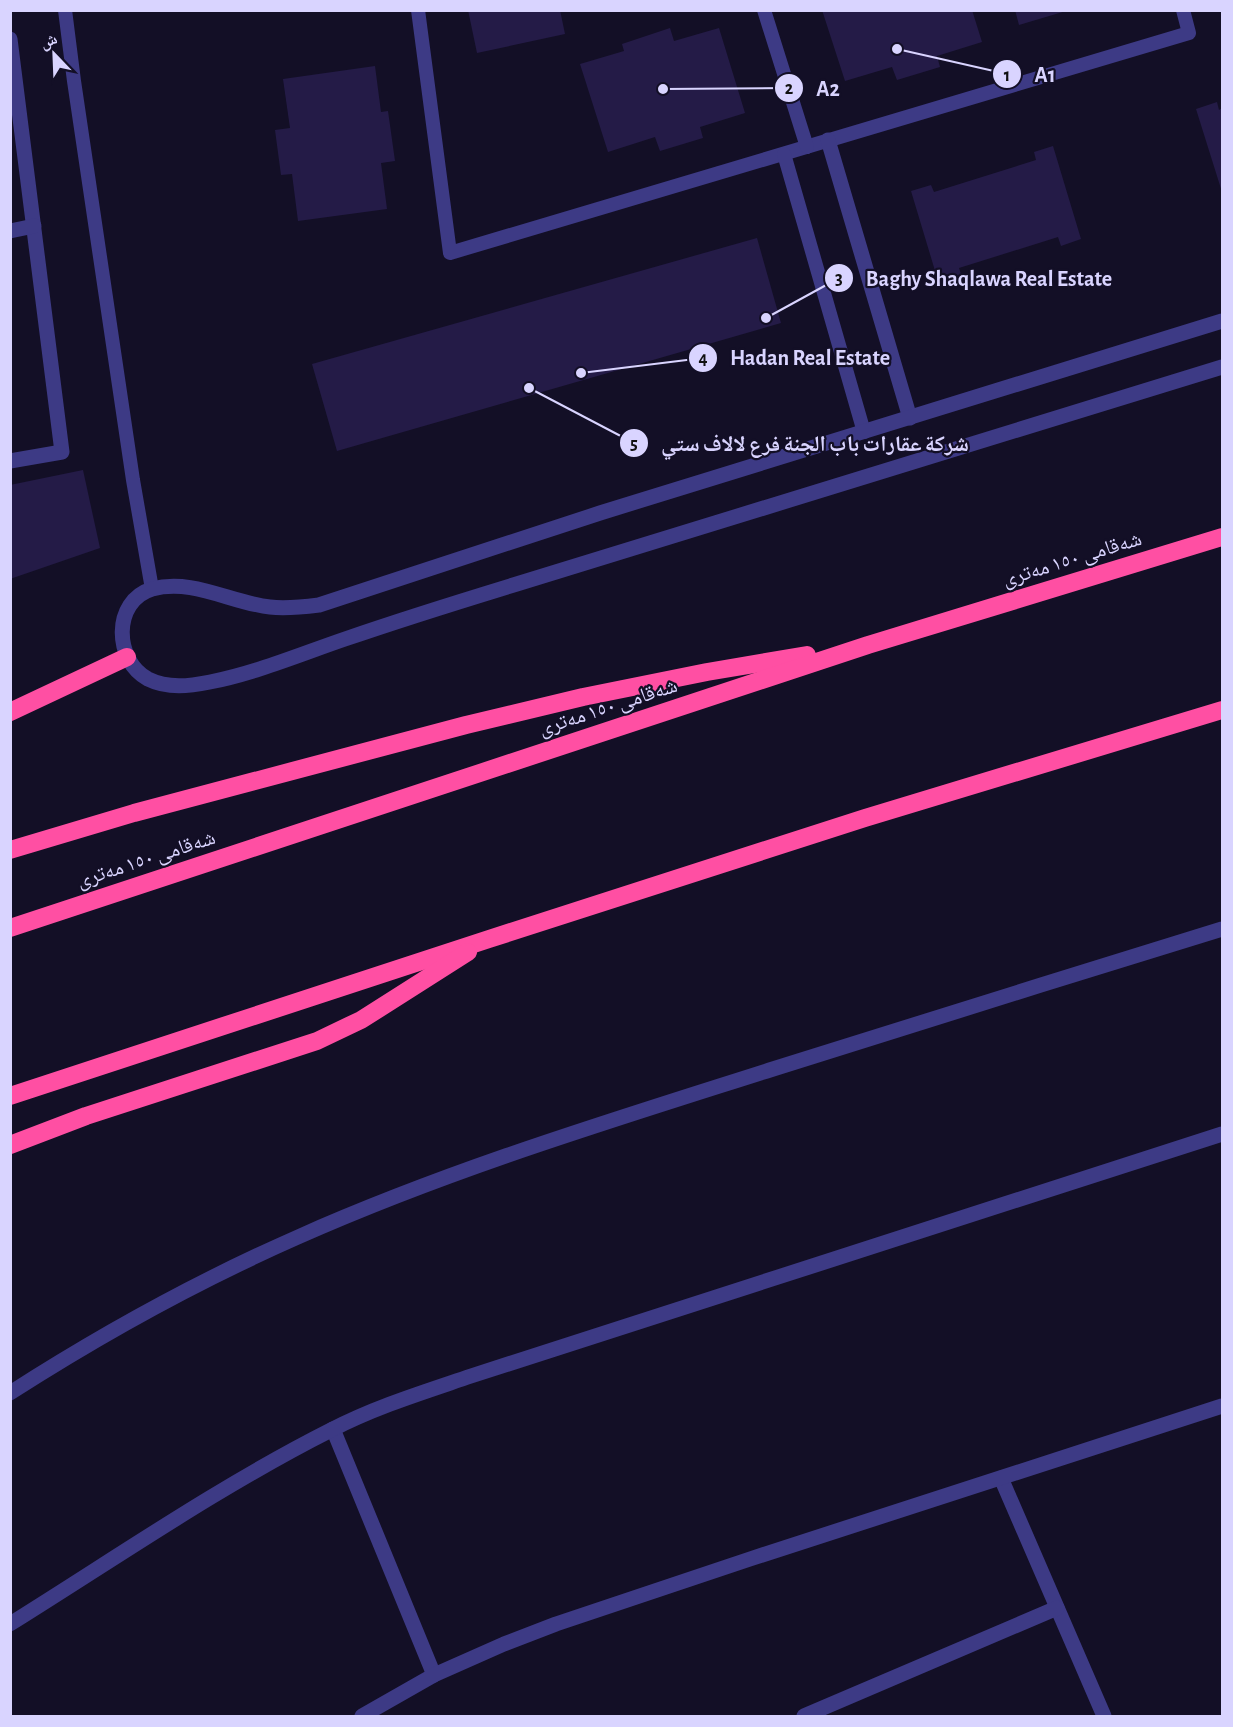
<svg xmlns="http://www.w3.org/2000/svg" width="1233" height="1727" font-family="'Alegreya Sans','Noto Naskh Arabic',sans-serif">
	<rect width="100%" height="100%" fill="#130f26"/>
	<g fill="#241b47">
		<path d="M468,10H560L565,34L477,53Z"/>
		<path d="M822,10H972L982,42L937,56L940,67L897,80L892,67L845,81Z"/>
		<path d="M1015,10H1066V11L1019,25Z"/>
		<path d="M670,28L674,41L719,28L745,113L700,127L703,138L660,151L655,137L608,152L580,64L624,51L622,44Z"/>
		<path d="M375,66L381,112L388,111L395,161L381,163L387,209L298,221L292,174L281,175L275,130L290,128L283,79Z"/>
		<path d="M1217,102L1219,110L1222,108V192L1196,109Z"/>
		<path d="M1053,146L1081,239L1061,246L1058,237L959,268L962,277L939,284L911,191L931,185L934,192L1036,160L1034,152Z"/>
		<path d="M757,238L781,323L337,451L312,364Z"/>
		<path d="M83,470L100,548L10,579V485Z"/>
	</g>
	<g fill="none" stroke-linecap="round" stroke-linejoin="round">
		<g stroke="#3d3a85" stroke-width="14">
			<path d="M65,10L74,81L133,480L152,589"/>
			<path d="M418,10L450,253L1189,33L1183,10"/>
			<path d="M764,10L807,147"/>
			<path d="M784,154L864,432"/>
		</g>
		<g stroke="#3d3a85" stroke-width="15">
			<path d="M10,39L62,452L10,461"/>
			<path d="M828,140L910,418"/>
			<path d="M10,231L34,226"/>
			<path d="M333,1429L434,1675"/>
			<path d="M1001,1478L1104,1716"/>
			<path d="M10,1624C116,1558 220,1486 331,1430C375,1407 424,1392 471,1376L1222,1134"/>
			<path d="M362,1716L434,1675L504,1644L556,1624L750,1559L1222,1406"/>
			<path d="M804,1716L1057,1608"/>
		</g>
		<g stroke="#3d3a85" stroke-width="15">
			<path d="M1222,321L600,513L319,605C303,607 286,609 270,607C231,603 193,578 152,589C112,601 114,661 148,679C168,689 190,686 210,682C256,673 301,654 345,639C403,619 461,601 520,583C754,509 988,437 1222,367"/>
			<path d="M10,1393C102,1334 198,1281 298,1237C451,1169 613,1120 773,1069C923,1022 1072,975 1222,929"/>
		</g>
		<g stroke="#ff4fa3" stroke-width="18">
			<path d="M10,712L127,657"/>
			<path d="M10,850L134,813L466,725L583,697L707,672L807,655"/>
			<path d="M10,928L868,645L1222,537"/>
			<path d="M10,1096L489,939L865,818L1222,710"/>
			<path d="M10,1145L86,1116L317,1041L361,1020L468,952"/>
		</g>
	</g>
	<g text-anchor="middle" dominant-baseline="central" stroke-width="4.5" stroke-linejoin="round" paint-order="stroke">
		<g font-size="21" fill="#d9d4ff" stroke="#130f26">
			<text transform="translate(1072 559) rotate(-17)">شەقامی ١٥٠ مەتری</text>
			<text transform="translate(608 707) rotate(-18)">شەقامی ١٥٠ مەتری</text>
			<text transform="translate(146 859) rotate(-18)">شەقامی ١٥٠ مەتری</text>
		</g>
	</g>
	<path fill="none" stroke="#d9d4ff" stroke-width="2" d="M897 49L1007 74M663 89L789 88M766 318L839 278M581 373L703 358M529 388L634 443"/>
	<g fill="#d9d4ff" stroke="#130f26" stroke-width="2">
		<circle cx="897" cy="49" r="6"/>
		<circle cx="663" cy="89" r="6"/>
		<circle cx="766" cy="318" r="6"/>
		<circle cx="581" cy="373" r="6"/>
		<circle cx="529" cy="388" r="6"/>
		<circle cx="1007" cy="74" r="15"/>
		<circle cx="789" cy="88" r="15"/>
		<circle cx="839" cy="278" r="15"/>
		<circle cx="703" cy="358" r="15"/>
		<circle cx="634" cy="443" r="15"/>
	</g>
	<g font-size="18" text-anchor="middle" font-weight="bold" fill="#111">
		<text x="1007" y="81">1</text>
		<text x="789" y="94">2</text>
		<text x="839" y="284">3</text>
		<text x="703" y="364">4</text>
		<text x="634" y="449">5</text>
	</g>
	<g font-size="22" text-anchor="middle" font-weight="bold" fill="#d9d4ff" stroke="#130f26" stroke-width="4.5" stroke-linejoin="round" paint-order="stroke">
		<text x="1045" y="82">A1</text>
		<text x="828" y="96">A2</text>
		<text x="989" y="286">Baghy Shaqlawa Real Estate</text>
		<text x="810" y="365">Hadan Real Estate</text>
		<text x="815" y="451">شركة عقارات باب الجنة فرع لالاف ستي</text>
	</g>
	<rect width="1233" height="1727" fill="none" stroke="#d9d4ff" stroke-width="24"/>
	<g transform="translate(54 54) rotate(337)" stroke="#130f26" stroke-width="4.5" paint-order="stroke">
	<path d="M0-4.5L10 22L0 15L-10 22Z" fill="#d9d4ff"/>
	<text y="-9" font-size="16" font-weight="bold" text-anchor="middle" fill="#d9d4ff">ش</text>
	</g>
</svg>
